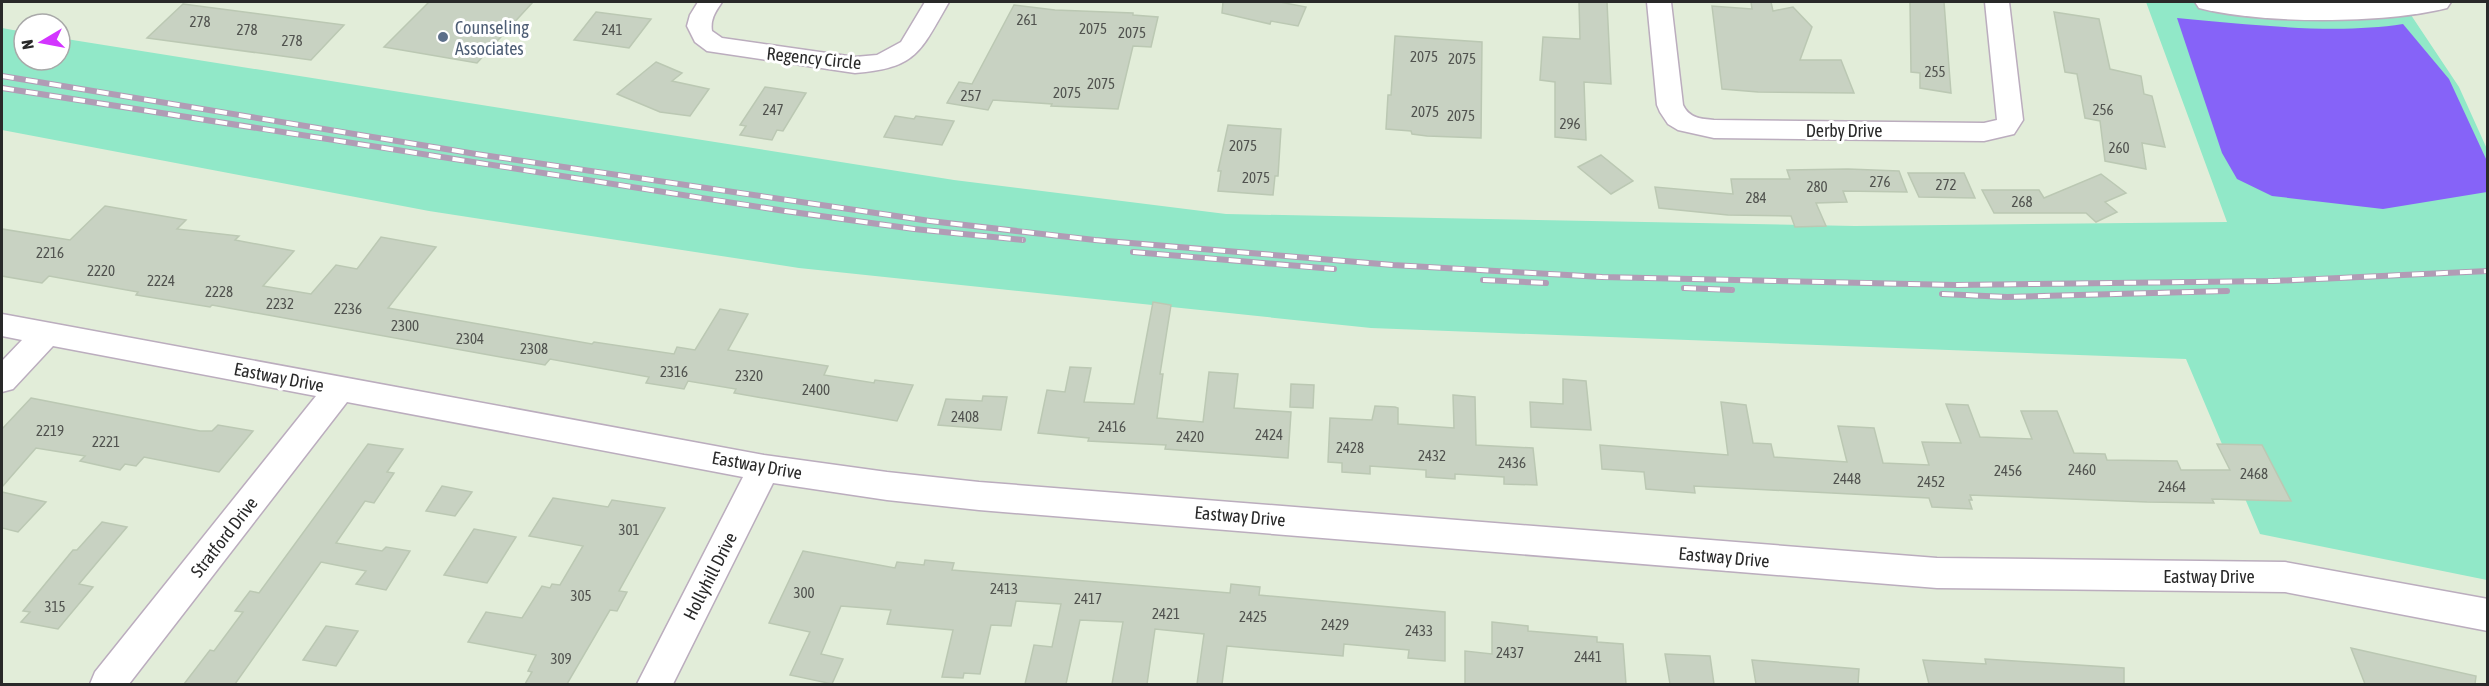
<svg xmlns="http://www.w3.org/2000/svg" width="2489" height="686" font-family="'Asap Condensed',sans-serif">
	<rect width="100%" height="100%" fill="#e2edd9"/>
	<path fill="#91e8c8" d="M2146,2L2405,6L2459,87L2487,149V580L2260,534L2186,359L1371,328L799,268L429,211L2,130V28L24,32V60H60V38L954,180L1226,214L1855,226L2227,222Z"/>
	<path fill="#8663f8" d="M2177,18C2247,24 2334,35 2403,24L2449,79L2487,161V192L2383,209L2272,196L2237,179L2222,153Z"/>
	<g fill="#c8d2c2" stroke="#bbc8b3" stroke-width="1.5">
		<path d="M429,2H533L477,63L384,47Z"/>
		<path d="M1223,2H1280L1306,7L1298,26L1271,21L1270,24L1222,13Z"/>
		<path d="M1579,2H1607L1608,23L1611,84L1584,82L1586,140L1555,137V82L1540,80L1543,37L1580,39Z"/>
		<path d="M1751,2H1771L1773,11L1793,7L1812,27L1800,60H1841L1854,93L1758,92L1722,89L1712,6L1752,9Z"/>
		<path d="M1910,2H1944L1951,93L1920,88V73L1911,72Z"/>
		<path d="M183,4L344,25L311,60L147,38Z"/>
		<path d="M1014,5L1055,10L1133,13V15L1158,17L1151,47L1133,46L1118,109L1051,106L1052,104L993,100L988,110L947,103L959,82L972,84Z"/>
		<path d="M596,12L651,19L629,48L574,40Z"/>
		<path d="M2054,12L2099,19L2110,69L2141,76L2144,94L2152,96L2165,147L2142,143L2146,169L2105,161L2100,121L2085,118L2077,74L2065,72Z"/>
		<path d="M1395,36L1482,42L1481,138L1427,136L1412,134L1411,131L1386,129L1388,95H1391Z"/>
		<path d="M656,62L682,73L672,81L709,89L690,116L660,112L617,94Z"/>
		<path d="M765,87L806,93L783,131L777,130L772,140L740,135L746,126L740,125Z"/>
		<path d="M895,116L914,119L916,116L954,121L942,145L884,137Z"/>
		<path d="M1228,125L1281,129L1278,176H1275L1273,195L1218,191L1221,171H1218Z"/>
		<path d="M1601,155L1633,181L1611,194L1578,167Z"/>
		<path d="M1848,169L1899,171L1907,192L1843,191L1847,202L1816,203L1826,226L1795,227L1791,216L1728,215L1659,208L1655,187L1733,194L1731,179H1790L1787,170Z"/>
		<path d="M1908,173H1964L1975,198L1919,197Z"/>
		<path d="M2101,174L2126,193L2105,202L2117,212L2096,222L2086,213H1994L1982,190H2039L2044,198Z"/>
		<path d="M105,206L186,220L177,229L239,236L235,240L294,251L263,286L311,294L336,265L357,269L381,237L436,247L388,308L592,344L594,342L674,354L677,347L695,350L720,309L748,314L728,350L828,366L824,375L874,383L875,380L913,385L897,421L734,393L736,389L688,381L684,389L646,383L649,377L550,359L545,365L212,305L210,307L136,295L138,292L49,276L42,283L2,276V229L70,240Z"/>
		<path d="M1153,302L1171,305L1160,374H1163L1157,418L1203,422L1209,372L1238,374L1234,408L1291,412L1288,458L1165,449L1166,445L1088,441L1089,438L1038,433L1047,390L1065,392L1070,367L1091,368L1084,402L1134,404Z"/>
		<path d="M1563,379L1586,381L1591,430L1531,427L1530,402L1563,404Z"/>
		<path d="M1291,384L1314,385L1313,408L1290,407Z"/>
		<path d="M1453,395L1475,397L1476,445L1533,448L1537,485L1504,484V477L1455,474V479L1426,477V470L1370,466V474L1342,472V463L1328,462L1330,418L1372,420L1375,406L1395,407L1398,408V424L1454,428Z"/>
		<path d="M983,396L1007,397L1001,430L938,425L946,399L982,401Z"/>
		<path d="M31,398L200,431H212L218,425L253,431L219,472L144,457L136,466L125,464L120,470L80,461L85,456L36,448L2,487V429Z"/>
		<path d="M1721,402L1746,405L1753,443L1771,444L1774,457L1847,462L1838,426L1874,428L1883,463L1929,465L1922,442L1961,443L1946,404L1968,405L1980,437L2032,439L2021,411H2057L2074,453L2105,454L2107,460L2177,461L2181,470H2230L2217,444L2262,445L2291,501L2212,499L2214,503L2147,502L1970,495L1972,500H1969L1972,509L1932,507L1929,498L1694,486L1695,493L1646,489L1644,472L1602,469L1600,445L1728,455Z"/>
		<path d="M368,444L403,449L387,472L394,473L374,503L365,501L336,543L382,551L386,547L410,551L386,590L356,584L366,571L321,562L235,684H184L210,650L214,651L243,612L235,611L250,591L259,593Z"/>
		<path d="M442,486L472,492L455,516L426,511Z"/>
		<path d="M2,492L46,502L18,532L2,528Z"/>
		<path d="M553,498L608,507L612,500L665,508L619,591L627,592L617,611L610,610L567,684H525L532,672L528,671L536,655L468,642L486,612L522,618L542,586L550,588L552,584L560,585L583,546L529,536Z"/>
		<path d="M102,522L127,527L79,584L93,587L58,629L21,622L30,612L23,611L73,550H77Z"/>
		<path d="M474,529L516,537L487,583L444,575Z"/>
		<path d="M803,551L895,568L897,562L924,565L925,560L954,563L952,570L1230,593L1231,584L1260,587L1259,595L1445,612V661L1408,658L1409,650L1344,644L1343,656L1227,646L1222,684H1197L1204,634L1155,629L1147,684H1112L1123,622L1080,620L1066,684H1025L1034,645L1052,647L1061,604L1016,601L1011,626L991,625L980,674L964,673L963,678L942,677L953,630L887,624L891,610L841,606L821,654L843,659L832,684L790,675L810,632L769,623Z"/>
		<path d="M1492,622L1528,626V631L1597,637V642L1623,644L1626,684H1465V651L1492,654Z"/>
		<path d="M326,626L358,631L336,666L303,660Z"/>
		<path d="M2351,648L2476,676L2475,684H2365Z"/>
		<path d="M1665,654L1710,656L1714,684H1670Z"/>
		<path d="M1985,659L2124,668V684H1929L1923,660L1986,664Z"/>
		<path d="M1752,660L1859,669L1858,684H1756Z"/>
	</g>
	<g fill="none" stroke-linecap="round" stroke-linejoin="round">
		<defs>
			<g id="street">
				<path d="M698,2H722C716,11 710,19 712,31L722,38L855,57L877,55L901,42L925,2H949C920,52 917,68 855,73L707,51L695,42L687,26L690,15Z"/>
				<path d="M1647,2H1671L1683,105C1689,118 1701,119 1714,120L1984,123L1997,120L1985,2H2009L2023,120L2014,134L1984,141L1714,138L1678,130L1668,124L1660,112L1657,105Z"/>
				<path d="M2,314L764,455L887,472L979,482L1937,558L2285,562L2488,599V631L2285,592L1937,588L979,510L887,500L773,483L673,684H637L743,477L347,402L129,684H90L95,672L316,396L53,346L13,389L2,392V361L22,340L2,336Z"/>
			</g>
			<path id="secondary" d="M2195,2H2451L2447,8C2384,24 2262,24 2199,8Z"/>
		</defs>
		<use href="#street" stroke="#bbadbe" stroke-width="3"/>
		<use href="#secondary" stroke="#bbadbe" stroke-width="3"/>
		<use href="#street" fill="#fff" fill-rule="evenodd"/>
		<use href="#secondary" fill="#fff" fill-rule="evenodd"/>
		<defs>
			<g id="rail">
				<path d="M2,76L476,154L930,221L1095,240L1393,265L1602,277L1955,285L2273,281L2488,271"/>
				<path d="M2,88L785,211L914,229L1023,240"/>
				<path d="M1133,252L1334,269"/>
				<path d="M1483,280L1546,283"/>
				<path d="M1684,288L1732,290"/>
				<path d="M1942,294L2007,297L2227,291"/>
			</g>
		</defs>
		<use href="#rail" stroke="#b19cb5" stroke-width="6"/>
		<use href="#rail" stroke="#fff" stroke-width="4" stroke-dasharray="12" stroke-linecap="butt"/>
	</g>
	<circle fill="#5c6f8a" stroke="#fff" stroke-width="2" cx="443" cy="37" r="6"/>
	<g text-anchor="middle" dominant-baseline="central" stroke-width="6" stroke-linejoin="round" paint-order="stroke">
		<g font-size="15" fill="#51534f">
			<text x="1027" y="19">261</text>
			<text x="200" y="21">278</text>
			<text x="1093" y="28">2075</text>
			<text x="247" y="29">278</text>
			<text x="612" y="29">241</text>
			<text x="1132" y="32">2075</text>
			<text x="292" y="40">278</text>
			<text x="1424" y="56">2075</text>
			<text x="1462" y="58">2075</text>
			<text x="1935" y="71">255</text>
			<text x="1101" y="83">2075</text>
			<text x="1067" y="92">2075</text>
			<text x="971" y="95">257</text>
			<text x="773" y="109">247</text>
			<text x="2103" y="109">256</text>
			<text x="1425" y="111">2075</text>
			<text x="1461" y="115">2075</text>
			<text x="1570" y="123">296</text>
			<text x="1243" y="145">2075</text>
			<text x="2119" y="147">260</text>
			<text x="1256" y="177">2075</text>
			<text x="1880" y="181">276</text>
			<text x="1946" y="184">272</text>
			<text x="1817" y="186">280</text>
			<text x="1756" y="197">284</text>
			<text x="2022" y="201">268</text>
			<text x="50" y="252">2216</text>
			<text x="101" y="270">2220</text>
			<text x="161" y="280">2224</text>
			<text x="219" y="291">2228</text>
			<text x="280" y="303">2232</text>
			<text x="348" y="308">2236</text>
			<text x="405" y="325">2300</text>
			<text x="470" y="338">2304</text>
			<text x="534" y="348">2308</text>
			<text x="674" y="371">2316</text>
			<text x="749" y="375">2320</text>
			<text x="816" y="389">2400</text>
			<text x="965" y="416">2408</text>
			<text x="1112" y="426">2416</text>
			<text x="50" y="430">2219</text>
			<text x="1269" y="434">2424</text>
			<text x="1190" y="436">2420</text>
			<text x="106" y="441">2221</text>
			<text x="1350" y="447">2428</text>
			<text x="1432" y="455">2432</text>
			<text x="1512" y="462">2436</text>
			<text x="2082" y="469">2460</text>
			<text x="2008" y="470">2456</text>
			<text x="2254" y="473">2468</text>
			<text x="1847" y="478">2448</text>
			<text x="1931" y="481">2452</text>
			<text x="2172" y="486">2464</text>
			<text x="629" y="529">301</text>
			<text x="1004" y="588">2413</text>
			<text x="804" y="592">300</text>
			<text x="581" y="595">305</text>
			<text x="1088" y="598">2417</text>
			<text x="55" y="606">315</text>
			<text x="1166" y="613">2421</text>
			<text x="1253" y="616">2425</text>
			<text x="1335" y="624">2429</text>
			<text x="1419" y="630">2433</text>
			<text x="1510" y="652">2437</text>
			<text x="1588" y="656">2441</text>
			<text x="561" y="658">309</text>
		</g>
		<g font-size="18" fill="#4e5e75" stroke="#fff" text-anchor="start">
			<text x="455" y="27">Counseling<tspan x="455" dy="21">Associates</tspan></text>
		</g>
		<g font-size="18" fill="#292929" stroke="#fff">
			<text transform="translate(814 58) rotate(6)">Regency Circle</text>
			<text x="1844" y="130">Derby Drive</text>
			<text transform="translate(279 377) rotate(11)">Eastway Drive</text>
			<text transform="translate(757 465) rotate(10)">Eastway Drive</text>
			<text transform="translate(1240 516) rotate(5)">Eastway Drive</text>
			<text transform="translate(224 537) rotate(-52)">Stratford Drive</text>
			<text transform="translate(1724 557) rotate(5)">Eastway Drive</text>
			<text transform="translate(710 576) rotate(-63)">Hollyhill Drive</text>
			<text x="2209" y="576">Eastway Drive</text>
		</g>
	</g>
	<rect width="2489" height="686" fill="none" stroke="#292929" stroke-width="6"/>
	<g transform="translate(42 42) rotate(260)"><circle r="28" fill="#ffffff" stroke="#a9a9a9" stroke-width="1.5"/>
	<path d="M0-4.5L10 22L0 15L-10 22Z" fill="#d334ff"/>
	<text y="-9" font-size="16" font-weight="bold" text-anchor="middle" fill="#292929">N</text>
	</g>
</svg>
